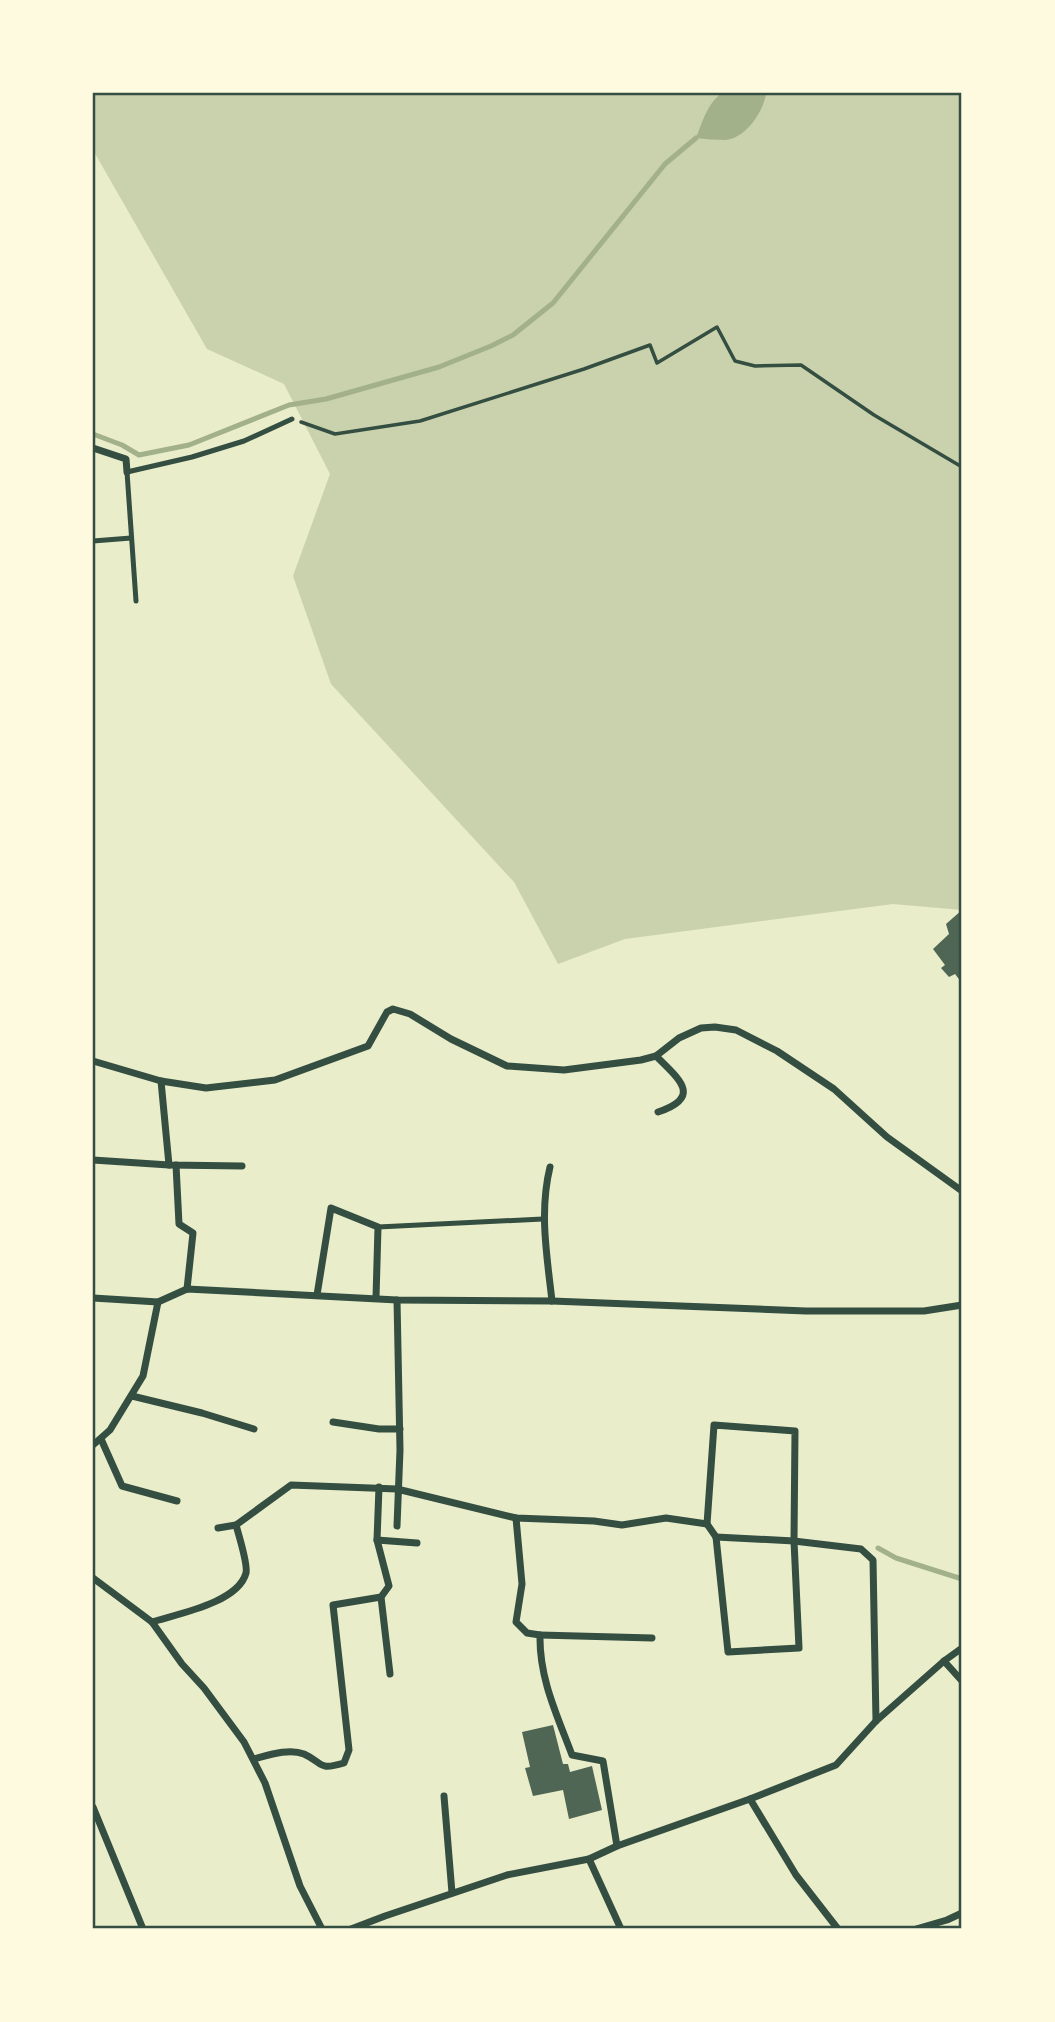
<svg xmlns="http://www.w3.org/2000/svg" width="1055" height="2022" font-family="'Golos Text',sans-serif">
	<rect width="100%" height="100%" fill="#e9edc9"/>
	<path fill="#cad2ad" d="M93,93H962V910L893,904L625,939L558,964L514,882L331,684L293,576L330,474L284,384L207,349L93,150Z"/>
	<path fill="#a3b18a" d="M722,93H764L766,95C762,113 746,138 725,140C716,140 705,139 696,138C702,123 708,102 722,93Z"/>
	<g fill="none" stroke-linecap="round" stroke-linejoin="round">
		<g stroke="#a3b18a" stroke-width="5">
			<path d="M93,434L122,445L139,455L189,445L289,405L326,399L439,367L491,346L513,335L553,303L665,164L696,138"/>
			<path d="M878,1548L896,1558L962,1579"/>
		</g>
	</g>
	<g fill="#4f6655">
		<path d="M962,910V983L955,974L949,977L941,968L945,965L933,949L949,934L946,924Z"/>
		<path d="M553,1725L563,1764H568L570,1772L592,1766L602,1810L569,1819L563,1790L533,1796L525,1768L530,1767L522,1732Z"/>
	</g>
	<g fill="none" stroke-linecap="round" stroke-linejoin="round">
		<path stroke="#344e41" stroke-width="3.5" d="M301,422L335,434L420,421L584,369L650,345L657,363L717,327L735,361L755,366L801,365L874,415L962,467"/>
		<g stroke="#344e41" stroke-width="5">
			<path d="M93,541L131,538"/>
			<path d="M136,601L127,472L192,457L244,441L292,419"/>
			<path d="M378,1227L543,1219"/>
		</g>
		<g stroke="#344e41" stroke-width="7">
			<path d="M93,448L126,459L127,472"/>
			<path d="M656,1056C679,1079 703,1097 658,1112"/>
			<path d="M93,1061L161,1081L206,1088L275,1080L368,1046L387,1012L393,1009L410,1014L451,1039L507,1066L564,1070L641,1060L656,1056L679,1038L701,1028L715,1027L736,1030L777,1051L834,1089L887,1137L962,1191"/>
			<path d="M161,1081L169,1165"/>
			<path d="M93,1160L169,1165L242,1166"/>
			<path d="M176,1165L179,1224L193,1233L187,1289"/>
			<path d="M550,1167C539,1212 547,1256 552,1301"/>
			<path d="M317,1295L331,1208L378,1227L376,1298"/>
			<path d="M93,1298L158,1302L187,1289L397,1300L552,1301L806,1311H924L962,1305"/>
			<path d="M132,1396L202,1413L254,1429"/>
			<path d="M333,1422L379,1429H400"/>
			<path d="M714,1425L795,1431L794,1541L799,1648L728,1652L716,1537L707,1524Z"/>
			<path d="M101,1439L122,1486L177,1501"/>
			<path d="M93,1445L110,1430L143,1376L158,1302"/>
			<path d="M516,1518L522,1584L516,1622L527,1633L540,1635C539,1678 557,1715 572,1755L603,1761L617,1846"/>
			<path d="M397,1526L400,1450L397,1300"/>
			<path d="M218,1528L236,1525"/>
			<path d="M716,1537L794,1541L861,1549L873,1560L876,1721"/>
			<path d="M377,1540L417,1543"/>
			<path d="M93,1578L152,1622L182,1664L204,1688L244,1742L265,1783L300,1886L322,1929"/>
			<path d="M381,1597L390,1674"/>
			<path d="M152,1622C177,1614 238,1603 246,1573C248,1564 239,1536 236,1525L291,1485L397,1489L516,1518L594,1521L622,1525L666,1518L707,1524"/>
			<path d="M540,1635L652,1638"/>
			<path d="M944,1661L962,1681"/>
			<path d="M254,1759C269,1755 289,1748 304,1754C324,1763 317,1771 344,1763L349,1750L333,1605L381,1597L389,1586L377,1540L379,1487"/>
			<path d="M444,1796L452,1893"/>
			<path d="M750,1799L796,1875L838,1929"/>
			<path d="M93,1807L143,1929"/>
			<path d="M589,1859L621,1929"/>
			<path d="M351,1929L385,1916L507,1875L589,1859L617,1846L750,1799L836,1765L876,1721L944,1661L962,1648"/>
			<path d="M916,1929L947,1920L962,1913"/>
		</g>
	</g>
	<rect width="1055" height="2022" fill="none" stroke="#fefae0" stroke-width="189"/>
	<rect x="94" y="94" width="866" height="1833" fill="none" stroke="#344e41" stroke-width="2.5"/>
</svg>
